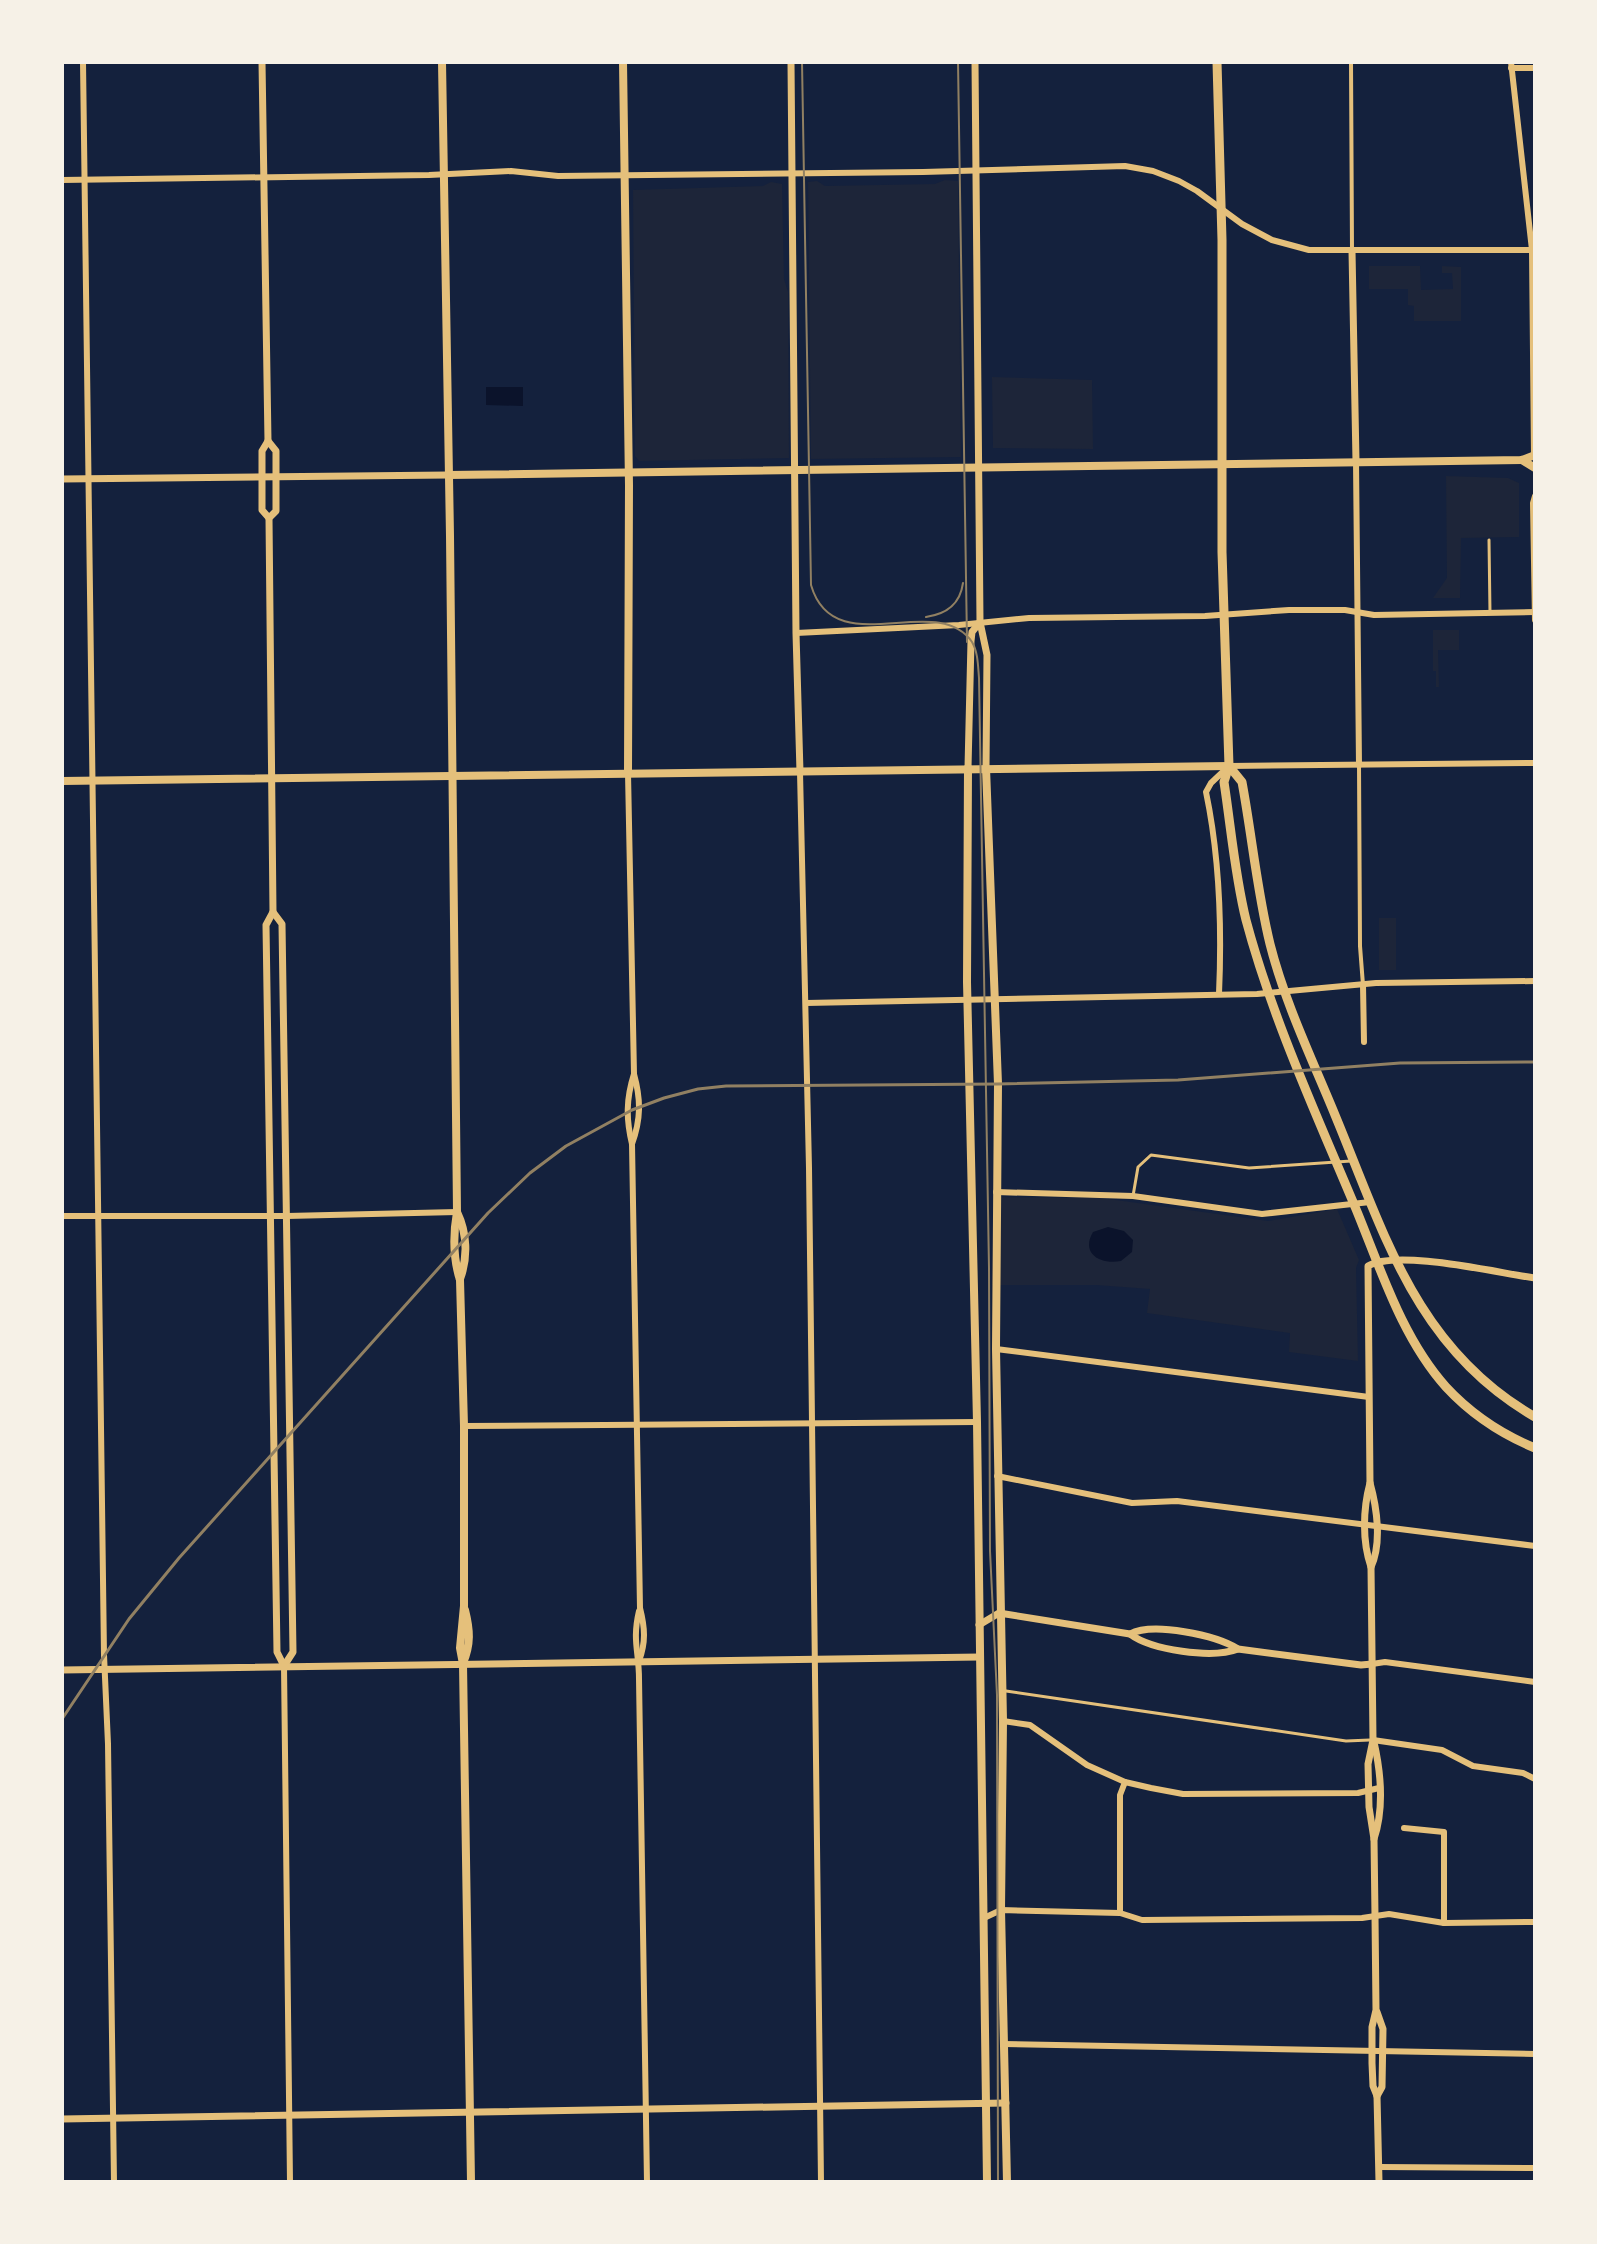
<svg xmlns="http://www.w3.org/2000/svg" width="1597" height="2244" font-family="'DejaVu Sans',sans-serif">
	<rect width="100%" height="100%" fill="#14213d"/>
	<g fill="#1d2539">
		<path d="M945,180L958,181L961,457L811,459L808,182L817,181L825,186L935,184Z"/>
		<path d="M771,182L782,184L784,279L788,292L789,458L639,461L635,456L633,190L763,186Z"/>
		<path d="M1369,266H1420L1421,290L1453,289L1452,273H1442V266L1461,267V321H1414V306L1408,305V289H1369Z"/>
		<path d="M992,377L1092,380L1093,449L993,448Z"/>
		<path d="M1446,476L1508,478L1519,483V537L1461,538L1460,598H1433L1447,578Z"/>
		<path d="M1433,630H1459V650H1438L1439,687H1436V671H1433Z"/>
		<rect x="1379" y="918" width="17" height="52"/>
		<path d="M994,1197L1101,1198L1268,1221L1337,1209L1359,1260L1356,1268L1358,1361L1289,1352L1290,1333L1147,1313L1150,1289L1096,1285H992Z"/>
	</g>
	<g fill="#0b132b">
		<path d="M486,387H523V406L486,405Z"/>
		<path d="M1108,1227L1124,1231L1133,1240L1132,1252L1121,1261C1101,1265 1080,1254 1093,1232Z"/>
	</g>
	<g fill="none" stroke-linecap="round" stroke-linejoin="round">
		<g stroke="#e5c07b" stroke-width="3">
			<path d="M1489,540L1490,613"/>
			<path d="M1133,1196L1138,1167L1151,1155L1249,1168L1351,1161"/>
			<path d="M1006,1691L1346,1741L1370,1740"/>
		</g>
		<g stroke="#e5c07b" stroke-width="4">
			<path d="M1351,62L1352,251"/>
			<path d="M1359,765L1360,946L1363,985"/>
		</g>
		<g stroke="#e5c07b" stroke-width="6">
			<path d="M83,62L104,1655L108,1744L114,2182"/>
			<path d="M1511,62L1532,250L1534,455"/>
			<path d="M1511,68H1535"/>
			<path d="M62,180L429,175L511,171L558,176L923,172L1125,166L1153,171L1179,181L1197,191L1242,224L1272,240L1309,250H1535"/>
			<path d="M1356,461L1359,765"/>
			<path d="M1535,496L1533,503L1535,620"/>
			<path d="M796,633L959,625L1029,618L1205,616L1289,610H1345L1374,615L1534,612"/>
			<path d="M800,772L809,1168L821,2182"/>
			<path d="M628,773L634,1074C641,1100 641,1119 632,1144"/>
			<path d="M1363,985L1364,1042"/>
			<path d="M1219,994C1222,926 1220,859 1206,792L1211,783L1229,766L1535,763"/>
			<path d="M806,1003L1257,994L1376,983L1535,981"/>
			<path d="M634,1074C626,1099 626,1119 632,1144L640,1608C645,1628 646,1642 639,1661"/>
			<path d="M996,1192L1133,1196L1262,1214L1370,1202"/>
			<path d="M62,1216H287L457,1212"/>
			<path d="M996,1349L1369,1397"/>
			<path d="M464,1426L977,1422"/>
			<path d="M997,1476L1132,1503L1177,1501L1535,1546"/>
			<path d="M639,1611C632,1641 639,1651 639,1679L647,2182"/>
			<path d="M1372,1664L1385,1662L1535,1682"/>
			<path d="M284,1666L290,2182"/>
			<path d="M1003,1721L1030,1725L1087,1765L1125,1782L1151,1788L1183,1794L1358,1793L1379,1788"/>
			<path d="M1373,1740L1442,1750L1473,1766L1523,1773L1535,1779"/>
			<path d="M1404,1828L1444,1832V1923"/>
			<path d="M1120,1913V1795L1125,1782"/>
			<path d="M984,1918L1001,1910L1120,1913L1142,1920L1362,1918L1389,1914L1444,1923L1535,1922"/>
			<path d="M1003,2044L1535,2054"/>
			<path d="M1379,2167L1535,2168"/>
		</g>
		<g stroke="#e5c07b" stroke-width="7">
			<path d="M262,62L268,441L262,451V510L269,518"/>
			<path d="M791,62L796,633L800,772"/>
			<path d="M975,62L980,622L987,655L986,768"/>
			<path d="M1352,251L1356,461"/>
			<path d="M268,441L276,451V511L269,518L273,912L266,925L277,1652L284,1666"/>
			<path d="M62,479L448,475"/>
			<path d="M968,768L971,641L972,632L980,622"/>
			<path d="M273,912L282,924L293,1652L284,1666"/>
			<path d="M1370,1483C1363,1509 1362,1541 1371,1567L1373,1740L1368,1764L1369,1807L1374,1839L1375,1916L1376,2010L1372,2027V2063L1373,2086L1377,2096L1379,2182"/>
			<path d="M1371,1567C1382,1543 1377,1508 1370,1483L1368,1266C1397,1249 1498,1273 1535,1278"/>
			<path d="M979,1625L999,1613L1130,1634C1151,1650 1212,1659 1238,1649"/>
			<path d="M1130,1634C1153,1622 1216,1635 1238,1649L1361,1665L1372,1664"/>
			<path d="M62,1670L980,1657"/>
			<path d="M1374,1742C1381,1773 1384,1809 1374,1839"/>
			<path d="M1377,2012L1383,2029L1382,2087L1377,2096"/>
			<path d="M62,2119L1006,2103"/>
		</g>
		<g stroke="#e5c07b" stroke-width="8">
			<path d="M442,62L450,536L457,1212C453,1235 453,1258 460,1280L464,1426V1606L460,1648L463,1664L471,2182"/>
			<path d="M623,62L629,485L628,773"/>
			<path d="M1522,460L1535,468"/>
			<path d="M448,475L1522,460L1535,455"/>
			<path d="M968,768L967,982L977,1422L987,2182"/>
			<path d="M986,768L998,1084L996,1349L1003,1721L1001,1910L1007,2182"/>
			<path d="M62,781L1229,766"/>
			<path d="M457,1212C467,1233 468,1257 460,1279"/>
			<path d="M463,1663C471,1644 470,1630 465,1610"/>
		</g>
		<g stroke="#e5c07b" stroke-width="9">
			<path d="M1217,62L1222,240V552L1229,766L1224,782C1231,828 1235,876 1246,920C1273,1021 1318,1118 1358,1214C1382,1273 1403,1339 1446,1387C1471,1414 1501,1434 1535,1448"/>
			<path d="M1229,766L1242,782C1252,836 1257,891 1270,944C1285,1003 1312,1059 1335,1115C1384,1233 1416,1349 1535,1417"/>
		</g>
		<g stroke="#918062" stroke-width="2">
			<path d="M802,62L811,585C834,664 936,590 972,642C978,652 978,666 979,678L989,1268L990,1551L997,1695L998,2182"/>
			<path d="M958,62L967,642"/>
			<path d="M926,617C946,614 960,605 963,583"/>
		</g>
		<path stroke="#918062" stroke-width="3" d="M62,1719L129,1619L179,1558L488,1213L530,1173L566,1146L632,1110L664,1098L698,1089L726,1086L998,1084L1178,1080L1400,1063L1535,1062"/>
	</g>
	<rect width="1597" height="2244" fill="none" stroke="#f6f1e7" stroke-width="128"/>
</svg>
